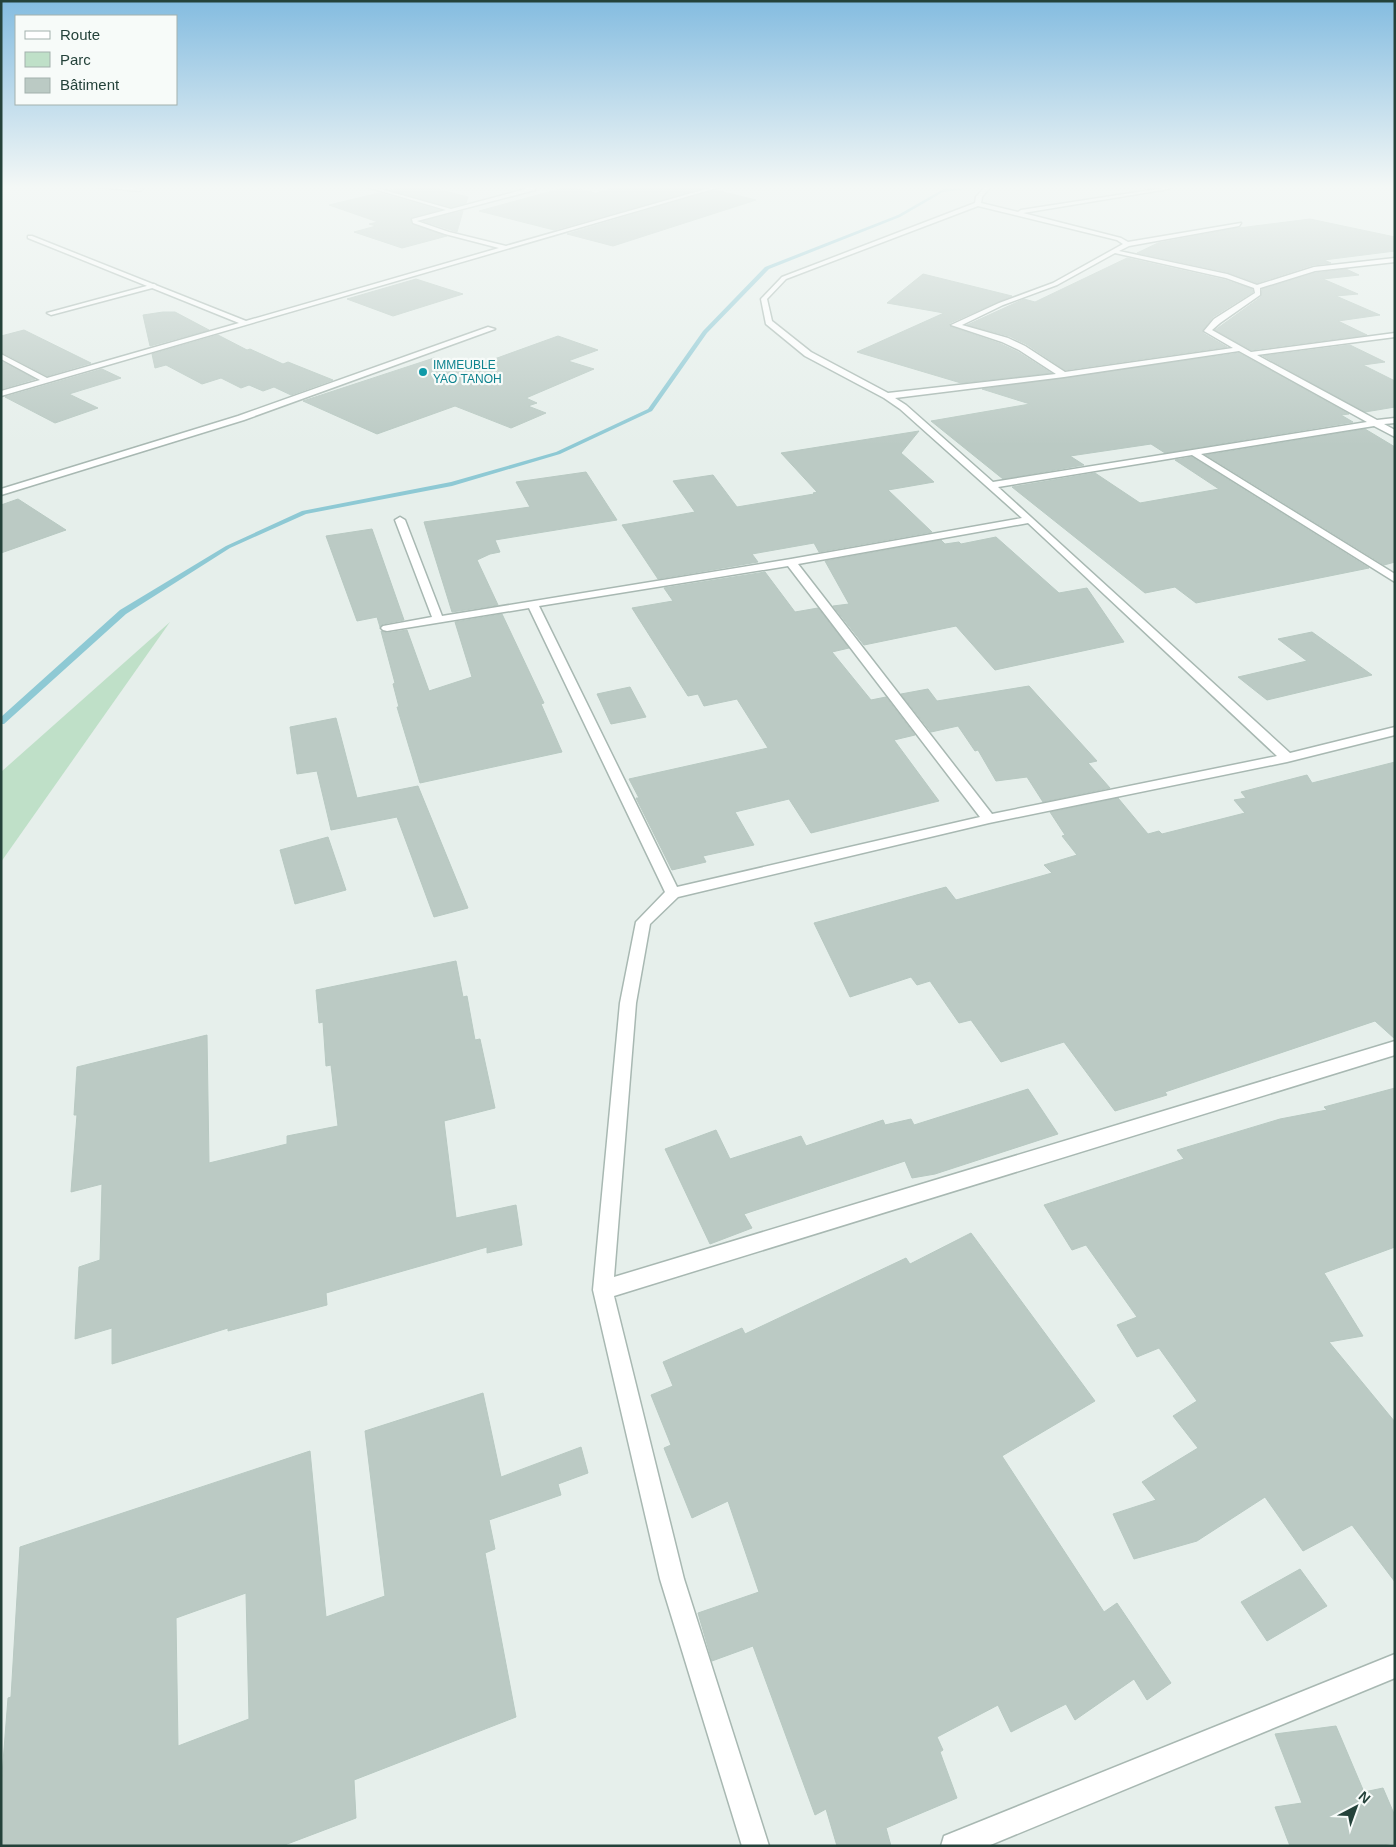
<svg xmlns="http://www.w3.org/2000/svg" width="1396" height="1847" font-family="Arial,sans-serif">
	<rect width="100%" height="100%" fill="#e6efeb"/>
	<path fill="#bfe0c8" d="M170,622L1,862V772Z"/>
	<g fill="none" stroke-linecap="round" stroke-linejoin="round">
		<path fill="#8ec9d4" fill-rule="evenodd" d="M947,187H951L948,189L973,188L943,192L900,217L769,269L707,333L652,411L560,454L452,486L306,514L230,548L126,614L4,724H1V717L120,610L226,546L302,511L451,482L556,452L648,409L703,331L765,267L898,215Z"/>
	</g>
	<g fill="#bbcac4" stroke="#b8c9c2" fill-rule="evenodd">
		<path d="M403,187H429L468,197L466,203L451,207L390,190Z"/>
		<path d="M567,187L596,193L617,187L704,188L554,230L479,211Z"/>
		<path d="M715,190L756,200L613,246L567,234Z"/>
		<path d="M379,193L439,210L412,217L411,223L447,236L402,248L354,232L376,226L369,224L378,222L329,205Z"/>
		<path d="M463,211L457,232L423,221Z"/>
		<path d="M1310,219L1395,237V251L1324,260L1331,263L1313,265L1257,283L1227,272L1137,253L1158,243L1231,229Z"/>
		<path d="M1127,258L1225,280L1252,289L1253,292L1213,317L1203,330V333L1227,347L1065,370L1026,344L1009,336L967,325L1024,299L1035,302Z"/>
		<path d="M1346,269L1359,275L1323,279L1358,294L1336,296L1380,315L1338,321L1367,335L1251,350L1215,330L1261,297L1262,289L1315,273Z"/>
		<path d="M923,274L1012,296L950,323L949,326L1001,344L1018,352L1051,373L961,383L857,352L944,313L887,303Z"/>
		<path d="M416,279L463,294L393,316L347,299Z"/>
		<path d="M163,312H175L209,330L150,346L143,315Z"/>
		<path d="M24,330L91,363L47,376L1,352V336Z"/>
		<path d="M218,335L247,350L250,349L283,364L288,362L333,380L291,395L274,387L263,391L249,385L241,388L221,378L202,384L166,365L155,368L152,354Z"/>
		<path d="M558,336L598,350L568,361L594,369L526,398L537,403L528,406L546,413L511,428L455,406L377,434L303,401L434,358L464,370Z"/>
		<path d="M1350,345L1385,362L1363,365L1395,381V407L1365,412L1263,356Z"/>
		<path d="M1239,353L1349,414L1341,415L1353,422L1165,453L1151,444L1070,456L1084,465L1003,479L931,421L1030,404L982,389Z"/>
		<path d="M1,361L35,379L1,389Z"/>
		<path d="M102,369L121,378L69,394L98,408L55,423L5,397Z"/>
		<path d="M1365,429L1395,447V562L1384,565L1206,455Z"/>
		<path d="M919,431L901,453L934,482L888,490L932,532L819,552L814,543L752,554L758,562L658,579L622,525L695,512L673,481L713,475L737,507L814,494L813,493L817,492L781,453Z"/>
		<path d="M1192,457L1369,568L1196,603L1175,587L1145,593L1012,487L1095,473L1140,503L1219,489L1175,460Z"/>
		<path d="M586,472L617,520L495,540L500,552L490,554L477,560L498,605L452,612L424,522L530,507L516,482Z"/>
		<path d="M18,499L66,530L1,553V505Z"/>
		<path d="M372,529L404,620L383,624L380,627L377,617L357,621L326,536Z"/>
		<path d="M996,537L1059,593L1087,588L1124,642L995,670L956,626L864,645L833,606L849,604L825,561L941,540L945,544L959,542L961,544Z"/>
		<path d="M765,572L795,612L818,608L849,648L832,652L871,700L886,697L915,735L894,740L939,801L811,833L789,799L735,812L754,845L703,856L706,862L672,870L636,798H639L629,779L768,748L737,699L704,706L698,694L688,696L632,608L673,601L664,588Z"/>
		<path d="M502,614L544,703L541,704L562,752L420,783L397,707H399L393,684L395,683L381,631L387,633L407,630L429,691L472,677L455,622Z"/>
		<path d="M1312,632L1372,675L1267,700L1238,677L1307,661L1278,639Z"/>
		<path d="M1029,686L1097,761L1088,763L1110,788L1043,802L1027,777L996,781L978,750L975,751L958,726L931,732L901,694L928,689L937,701Z"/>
		<path d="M630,687L646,717L611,724L597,694Z"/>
		<path d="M336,718L357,798L418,786L468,908L434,917L397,817L331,830L317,771L297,774L290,727Z"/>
		<path d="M1395,762V1039L1375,1021L1165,1092L1167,1095L1115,1111L1064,1042L1001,1062L971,1020L959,1023L930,981L917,985L911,977L850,997L814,923L946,887L956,900L1052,873L1044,865L1077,855L1062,836L1065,835L1050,812L1118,798L1148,834L1159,831L1162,834L1245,813L1234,800L1246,798L1241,792L1307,775L1312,783Z"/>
		<path d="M328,837L346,890L295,904L280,850Z"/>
		<path d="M456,961L463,997L467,996L475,1040L480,1039L495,1108L444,1121L456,1218L516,1205L522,1245L487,1253V1247L326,1293L327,1305L228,1331V1328L112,1364V1328L75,1339L79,1267L100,1260L102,1184L71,1192L77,1115H74L77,1067L207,1035L209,1163L287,1144V1136L338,1126L331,1065L326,1066L323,1022L319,1023L316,990Z"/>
		<path d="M1395,1088V1247L1324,1273L1363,1336L1329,1342L1395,1422V1582L1352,1525L1303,1551L1265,1497L1197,1541L1134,1559L1113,1514L1156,1500L1142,1482L1198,1448L1173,1416L1197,1401L1159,1348L1137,1357L1117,1325L1137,1317L1086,1245L1072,1250L1044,1205L1184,1159L1177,1150L1280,1119L1327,1110L1324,1107Z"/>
		<path d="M1028,1089L1058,1134L935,1174L912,1178L905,1161L744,1214L752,1228L710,1244L665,1149L716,1130L730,1159L801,1136L806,1146L883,1120L885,1125L911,1119L914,1125Z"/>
		<path d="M971,1233L1095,1401L1002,1456L1104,1612L1117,1603L1171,1683L1147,1700L1134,1679L1075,1720L1066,1704L1011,1732L998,1705L937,1737L943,1750L940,1752L957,1798L886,1828L891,1846H837L826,1809L815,1815L753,1646L712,1661L698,1613L759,1592L728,1501L692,1518L664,1448L671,1445L651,1395L673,1386L663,1362L742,1328L745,1334L906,1258L910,1264Z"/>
		<path d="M483,1393L501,1477L581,1447L588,1473L558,1484L561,1495L489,1520L495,1549L485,1553L516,1717L354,1780L356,1818L282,1846H1V1788L8,1698L11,1697L20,1547L310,1451L326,1617L385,1596L365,1431ZM246,1593L249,1719L178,1746L176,1618Z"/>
		<path d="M1300,1569L1327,1606L1267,1641L1241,1602Z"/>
		<path d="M1336,1726L1364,1792L1383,1788L1395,1816V1843L1376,1846H1290L1275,1807L1302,1803L1275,1734Z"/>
	</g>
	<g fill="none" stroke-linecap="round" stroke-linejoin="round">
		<defs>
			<g id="lane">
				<path d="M97,187H123L143,189L140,191Z"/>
				<path d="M154,284L156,285V287L51,315L47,313Z"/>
			</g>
			<g id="street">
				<path d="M367,187H373L451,209L526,189L521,187L535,188V190L417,221L449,232L506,246L713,187H720L1,396V391L40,380L1,359V354L47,378L239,323L28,238V236H32L246,321L499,248L445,234L413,223L412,219L446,210Z"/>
				<path d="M985,187H990L982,197L981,203L1018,212L1021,210L1170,187L1168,189L1023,213L1121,238L1128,242L1241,223L1239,226L1129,246L1119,251L1227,274L1257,285L1314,267L1395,258V262L1315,271L1260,288V295L1220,323L1212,330L1251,352L1395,333V337L1257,355L1377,420L1395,418V423L1384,424L1395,430V437L1374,426L1201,454L1395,574V582L1192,455L998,487L1290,753L1395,727V735L1287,762L989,823L678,897L650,924L636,1003L614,1277L1395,1041V1055L614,1296L684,1579L769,1846H742L660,1579L593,1290L620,1003L636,922L665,892L529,608L387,631L383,630L381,628L383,626L432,617L395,520L400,517L405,520L442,616L791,559L1022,518L900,409L884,398L805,356L766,324L761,299L782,277L975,203L976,197ZM978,206L1117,240L1123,244L1053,283L999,303L951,325L1002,342L1019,350L1056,374L888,393L811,352L772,321L767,299L786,279ZM1115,253L1226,278L1254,288L1255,293L1214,319L1204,331L1233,348L1065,372L1025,346L1008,338L962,325L1003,305L1057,285ZM1239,351L1367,422L993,482L906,405L895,398L1064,377ZM1028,523L1277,756L992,814L798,564ZM788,566L980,817L677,887L539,606Z"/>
				<path d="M488,327L495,329L244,420L1,495V489L238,416Z"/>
				<path d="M1395,1654V1678L988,1846H941L944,1836Z"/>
			</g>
		</defs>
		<use href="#lane" stroke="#a8b8b2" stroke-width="3"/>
		<use href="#street" stroke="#a8b8b2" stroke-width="3"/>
		<use href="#lane" fill="#fff" fill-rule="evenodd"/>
		<use href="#street" fill="#fff" fill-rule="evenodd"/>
	</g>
	<linearGradient id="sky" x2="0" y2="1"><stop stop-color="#84bce0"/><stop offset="0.42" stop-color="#f4f8f6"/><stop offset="1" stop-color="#f4f8f6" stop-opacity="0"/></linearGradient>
	<rect width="1396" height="445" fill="url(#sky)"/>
	<circle fill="#0f9aa8" stroke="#f7fbf9" stroke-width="2" cx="423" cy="372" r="5"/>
	<g text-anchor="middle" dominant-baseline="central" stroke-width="4.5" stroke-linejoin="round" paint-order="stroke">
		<g font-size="12" fill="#0d838f" stroke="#f7fbf9" text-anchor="start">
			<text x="433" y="365">IMMEUBLE<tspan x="433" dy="14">YAO TANOH</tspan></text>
		</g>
	</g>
	<rect width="1396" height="1847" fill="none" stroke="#24423a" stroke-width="5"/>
	<rect x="15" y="15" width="162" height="90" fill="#f7fbf9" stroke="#a3b1ad"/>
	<rect x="25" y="31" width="25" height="8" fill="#ffffff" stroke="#a3b1ad"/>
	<text x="60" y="40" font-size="15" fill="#24423a">Route</text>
	<rect x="25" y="52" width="25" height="15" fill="#bfe0c8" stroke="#a3b1ad"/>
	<text x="60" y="65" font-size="15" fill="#24423a">Parc</text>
	<rect x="25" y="78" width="25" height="15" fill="#bbcac4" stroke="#a3b1ad"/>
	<text x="60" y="90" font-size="15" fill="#24423a">Bâtiment</text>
	<g transform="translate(1356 1807) rotate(41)" stroke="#f7fbf9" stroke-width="4" paint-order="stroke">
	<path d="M0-4L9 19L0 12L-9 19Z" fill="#24423a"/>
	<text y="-8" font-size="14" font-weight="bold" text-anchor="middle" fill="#24423a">N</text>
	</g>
</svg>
